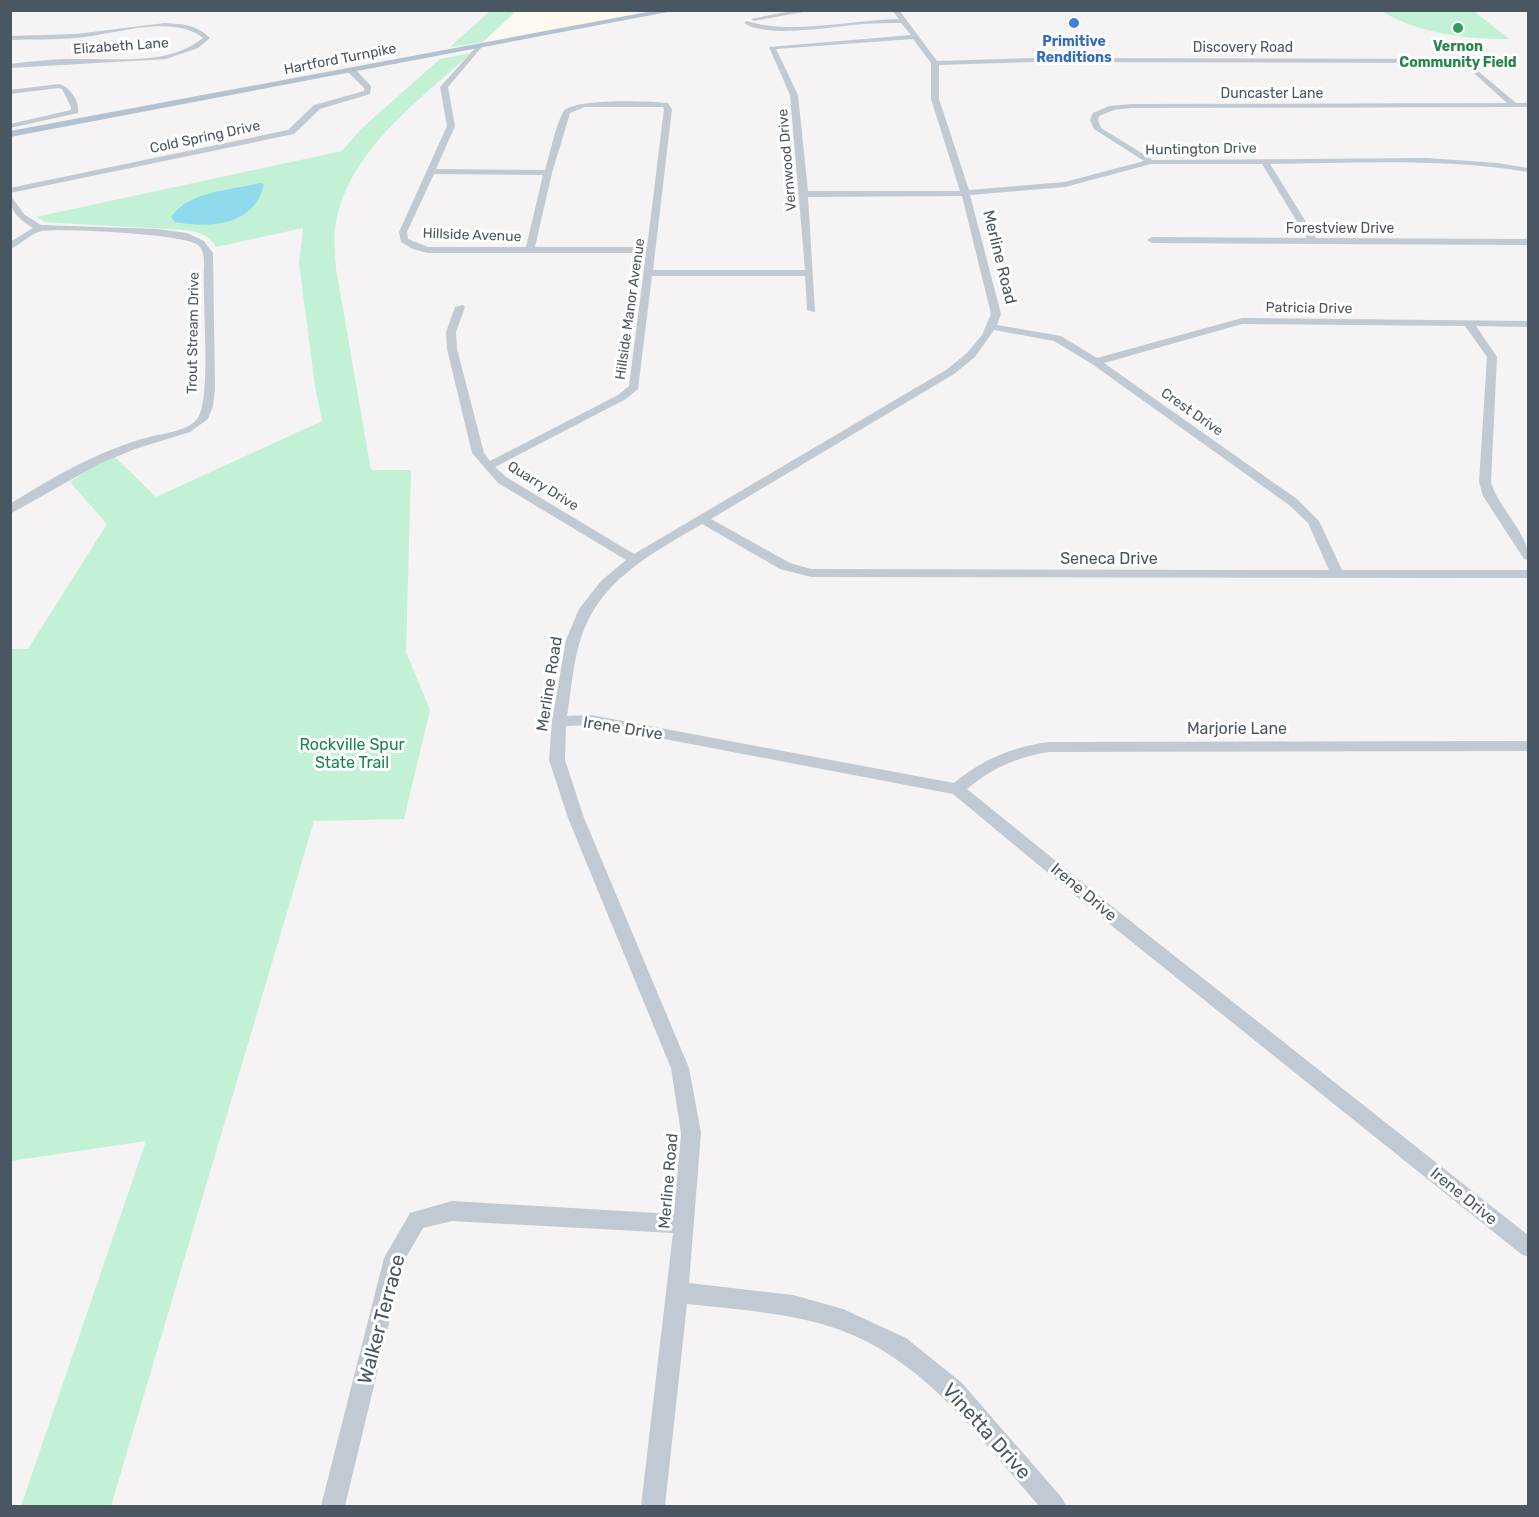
<svg xmlns="http://www.w3.org/2000/svg" width="1539" height="1517" font-family="Rubik,sans-serif">
	<rect width="100%" height="100%" fill="#f5f3f3"/>
	<path fill="#fdf9ef" d="M516,11H649L483,42Z"/>
	<g fill="#c3f1d5">
		<path d="M1469,10L1475,12L1509,39C1465,39 1421,34 1383,12Z"/>
		<path d="M490,11H516L483,42L450,47Z"/>
		<path d="M471,53C421,99 348,151 336,223C333,238 335,253 336,269L371,470H411L406,652L430,710L404,819L314,821L111,1506H21L146,1141L11,1161V649H28L107,524L70,482L94,466L115,457L156,497L322,421L315,386L299,263L303,228L216,247C210,235 198,232 185,230L58,223L45,222L36,217L342,151L361,129L440,59Z"/>
	</g>
	<path fill="#90daee" d="M260,183L264,184C255,225 212,229 175,222L171,217C189,191 231,190 260,183Z"/>
	<g fill="none" stroke-linecap="round" stroke-linejoin="round">
		<g fill="#c1cad2" fill-rule="evenodd">
			<path d="M796,10H814L754,21L751,19Z"/>
			<path d="M892,10H899L937,61L1033,58L1452,59L1471,65L1516,103H1528V107L1131,108L1114,110L1099,116L1098,120L1101,128L1153,160L1427,158L1498,163L1528,168V172C1443,158 1356,163 1270,164L1316,238L1528,239V245L1152,243L1147,240L1152,237L1307,238L1262,164H1151L1065,187L970,195L1001,314L997,325L1061,336L1097,358L1242,318L1528,321V327L1476,326L1497,357L1491,482C1498,508 1531,536 1528,560L1524,559L1483,496L1479,482L1487,357L1465,326L1242,324L1104,363L1297,499L1319,521L1342,570H1528V578L811,577L780,569L702,524C653,553 599,580 581,638C573,662 571,691 567,716L591,715L954,783C983,759 1012,747 1049,742L1528,741V751L1049,752C1017,757 992,768 967,789L1124,916L1528,1235V1257L1521,1254L1112,926L953,794L591,725L566,726L565,760L584,818L689,1068L701,1133L689,1283L793,1295L843,1309L906,1338L962,1383L1062,1498L1066,1506H1039C981,1440 926,1361 840,1330C791,1312 738,1310 687,1304L665,1506H641L673,1233L452,1221L423,1228L404,1261L345,1506H321L384,1258L410,1213L452,1201L674,1214L681,1133L671,1068L568,818L549,760L552,721L566,640L579,609L601,581L626,560L498,483L472,453L447,349L446,332L455,307L463,305L465,307L456,332L457,349L484,453L490,461L618,395L629,386L646,253H428L413,249L401,242L399,232L447,126L440,87L477,46H481V48L448,87L455,126L436,169L545,170C550,154 555,127 563,112C571,98 650,101 668,103L672,109L653,270H805L790,95L769,47L911,35L901,23C889,23 876,23 864,24C836,26 767,39 744,23L747,21C789,35 854,20 899,19ZM913,39L931,63V99L960,191H808L798,95L776,49ZM1033,62L1452,63L1467,67L1507,103L1131,104L1109,106L1093,113L1090,120L1094,129L1144,161L1065,182L969,190L939,99V65ZM585,107H663L664,109L647,247H535L552,173L570,113ZM434,174L543,175L526,247H428L408,239L407,232ZM962,196L991,314L982,335L967,353L946,370L634,554L506,477L495,467L626,399L638,389L652,276H805L807,310L815,312L808,197ZM994,330L1054,341L1092,364L1289,505L1308,523L1329,570L811,569L790,563L711,519L954,374L975,357Z"/>
			<path d="M165,23C183,24 197,25 210,38L198,48L166,59L10,68V64C32,61 54,59 76,59C118,58 168,66 203,38C173,13 112,35 76,38C54,40 32,39 10,40V36L76,34Z"/>
			<path d="M348,68H354L371,86L370,94L320,109L294,134L10,193V188L288,130L314,105L364,91V88L348,72Z"/>
			<path d="M59,84C70,87 80,101 78,113L10,128V124L71,110V107L62,89L59,88L10,94V90Z"/>
			<path d="M10,195L25,215L41,225L157,229L187,233L204,241L213,253L215,389L213,406L208,419L190,432L135,449L99,464L10,514V504C53,477 100,450 149,437C164,433 191,431 199,416C211,393 202,298 204,266C204,258 204,250 198,245C185,234 62,228 42,231C32,232 21,245 10,249V242L33,228C19,219 10,212 10,195Z"/>
		</g>
		<path fill="#b3c2d1" fill-rule="evenodd" d="M658,10H678L10,137V131Z"/>
	</g>
	<circle fill="#3f7fe0" stroke="#fff" stroke-width="2" cx="1074" cy="23" r="6"/>
	<circle fill="#2e9e5b" stroke="#fff" stroke-width="2" cx="1458" cy="28" r="6"/>
	<g text-anchor="middle" dominant-baseline="central" stroke-width="6" stroke-linejoin="round" paint-order="stroke">
		<g font-size="14" font-weight="bold" fill="#366cbe" stroke="#fff">
			<text x="1074" y="41">Primitive<tspan x="1074" dy="16">Renditions</tspan></text>
		</g>
		<g font-size="14" fill="#4a5661" stroke="#fff">
			<text transform="translate(121 46) rotate(-4)">Elizabeth Lane</text>
			<text x="1243" y="47">Discovery Road</text>
			<text transform="translate(340 59) rotate(-11)">Hartford Turnpike</text>
			<text x="1272" y="93">Duncaster Lane</text>
			<text transform="translate(205 137) rotate(-12)">Cold Spring Drive</text>
			<text transform="translate(1201 149) rotate(-1)">Huntington Drive</text>
			<text transform="translate(787 160) rotate(-95)">Vernwood Drive</text>
			<text x="1340" y="228">Forestview Drive</text>
			<text transform="translate(472 235) rotate(2)">Hillside Avenue</text>
			<text transform="translate(1309 308) rotate(1)">Patricia Drive</text>
			<text transform="translate(630 309) rotate(-82)">Hillside Manor Avenue</text>
			<text transform="translate(193 333) rotate(-89)">Trout Stream Drive</text>
			<text transform="translate(1192 412) rotate(35)">Crest Drive</text>
			<text transform="translate(543 486) rotate(32)">Quarry Drive</text>
		</g>
		<g font-size="14" font-weight="bold" fill="#27864d" stroke="#fff">
			<text x="1458" y="46">Vernon<tspan x="1458" dy="16">Community Field</tspan></text>
		</g>
		<g font-size="16" fill="#4a5661" stroke="#fff">
			<text transform="translate(1000 257) rotate(76)">Merline Road</text>
			<text x="1109" y="558">Seneca Drive</text>
			<text transform="translate(549 684) rotate(-81)">Merline Road</text>
			<text transform="translate(623 728) rotate(9)">Irene Drive</text>
			<text x="1237" y="728">Marjorie Lane</text>
			<text transform="translate(1084 892) rotate(40)">Irene Drive</text>
			<text transform="translate(668 1181) rotate(-85)">Merline Road</text>
			<text transform="translate(1464 1196) rotate(39)">Irene Drive</text>
		</g>
		<g font-size="16" fill="#17864f" stroke="#fff">
			<text x="352" y="744">Rockville Spur<tspan x="352" dy="18">State Trail</tspan></text>
		</g>
		<g font-size="20" fill="#4a5661" stroke="#fff">
			<text transform="translate(381 1319) rotate(-75)">Walker Terrace</text>
			<text transform="translate(987 1431) rotate(48)">Vinetta Drive</text>
		</g>
	</g>
	<rect width="1539" height="1517" fill="none" stroke="#4a5661" stroke-width="24"/>
</svg>
